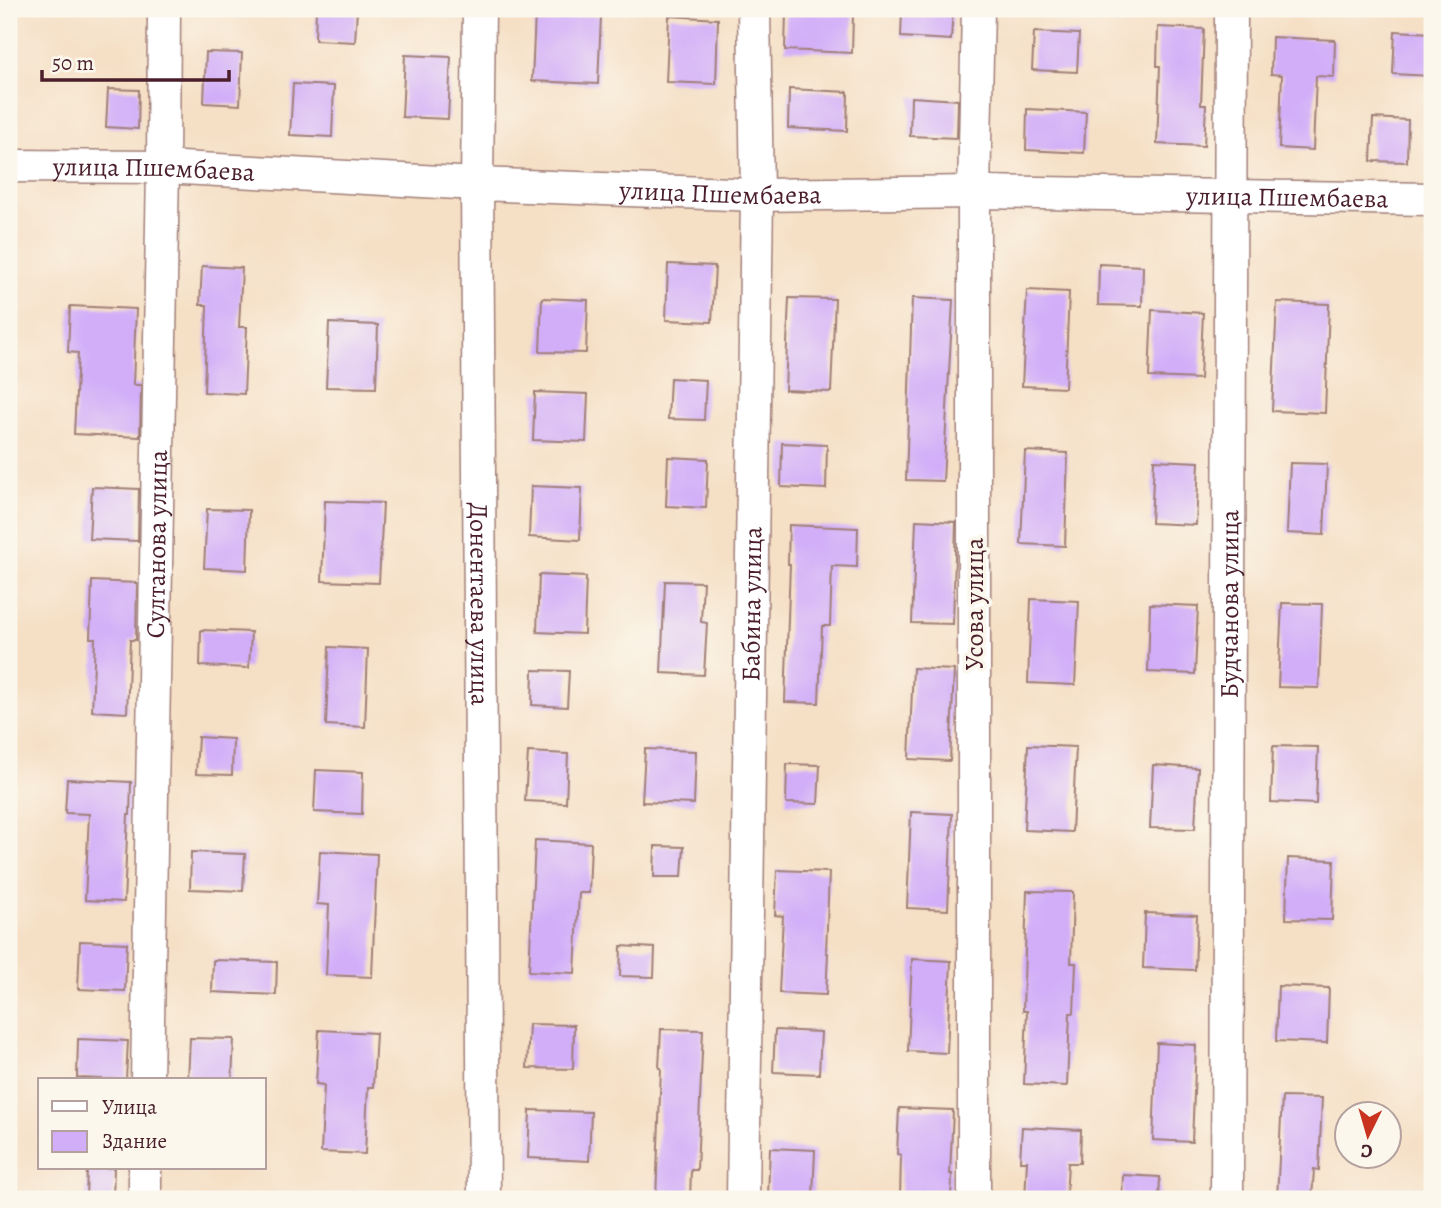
<svg xmlns="http://www.w3.org/2000/svg" width="1441" height="1208" font-family="Alegreya,serif">
	<rect width="100%" height="100%" fill="#fbf7ec"/>
	<filter id="ink" filterUnits="userSpaceOnUse"><feTurbulence type="fractalNoise" baseFrequency=".0143" numOctaves="2"/><feDisplacementMap in="SourceGraphic" scale="14" xChannelSelector="R" yChannelSelector="G"/><feConvolveMatrix kernelMatrix="1 2 1 2 8 2 1 2 1" color-interpolation-filters="sRGB"/></filter>
	<filter id="wash" filterUnits="userSpaceOnUse"><feTurbulence type="fractalNoise" baseFrequency=".00686" numOctaves="4" result="noise"/><feDisplacementMap in="SourceGraphic" scale="28" xChannelSelector="R" yChannelSelector="G"/><feGaussianBlur stdDeviation="1.57" result="paint"/><feColorMatrix in="noise" values="0 0 0 0 0 0 0 0 0 0 0 0 0 0 0 0 0 1.4 0 .05"/><feComposite in="paint" operator="in"/></filter>
	<g filter="url(#wash)">
		<rect width="100%" height="100%" fill="#f5dfc5"/>
		<g id="blocks">
			<g fill="#d2aef8">
				<path d="M316,9H357L355,42L315,40Z"/>
				<path d="M902,9H953L951,40L901,37Z"/>
				<path d="M786,12L853,15L852,53L785,50Z"/>
				<path d="M535,13L601,16L598,84L532,81Z"/>
				<path d="M669,16L718,19L716,84L666,82Z"/>
				<path d="M1158,27L1204,29L1201,105H1206L1204,146L1157,144L1160,66H1157Z"/>
				<path d="M1395,31L1432,33V76L1393,74Z"/>
				<path d="M1034,32L1079,34L1077,72L1032,70Z"/>
				<path d="M1272,37L1335,40L1334,77L1316,76L1313,150L1279,148L1282,75L1271,74Z"/>
				<path d="M206,52L242,53L240,105L204,103Z"/>
				<path d="M405,55L451,57L448,119L402,117Z"/>
				<path d="M293,84L334,86L332,137L290,135Z"/>
				<path d="M108,89L139,90L138,129L106,127Z"/>
				<path d="M789,89L848,92L847,131L788,128Z"/>
				<path d="M911,97L958,100L957,138L910,136Z"/>
				<path d="M1027,109L1086,112L1084,153L1026,150Z"/>
				<path d="M1373,118L1408,120L1407,162L1371,161Z"/>
				<path d="M668,264L715,266L712,322L666,320Z"/>
				<path d="M1099,264L1143,266L1142,306L1098,305Z"/>
				<path d="M202,266L242,268L239,327H247L244,394L204,392L207,305H200Z"/>
				<path d="M1027,290L1069,292L1065,388L1022,386Z"/>
				<path d="M542,298L588,300L586,353L540,352Z"/>
				<path d="M789,298L835,299L831,392L785,390Z"/>
				<path d="M912,298L953,300L943,481L906,480Z"/>
				<path d="M1277,302L1329,304L1325,413L1272,411Z"/>
				<path d="M70,306L136,309L133,385H141L140,437L74,434L78,353L68,352Z"/>
				<path d="M1152,310L1203,313L1200,379L1149,377Z"/>
				<path d="M329,323L378,325L376,388L326,387Z"/>
				<path d="M670,378L706,380L704,420L668,419Z"/>
				<path d="M535,392L588,394L586,442L533,440Z"/>
				<path d="M782,443L827,445L826,489L781,487Z"/>
				<path d="M1025,451L1068,453L1065,546L1021,544Z"/>
				<path d="M668,457L708,459L706,508L666,506Z"/>
				<path d="M1154,460L1199,462L1196,525L1151,523Z"/>
				<path d="M1290,463L1327,464L1324,535L1287,533Z"/>
				<path d="M531,486L582,488L580,540L529,537Z"/>
				<path d="M92,487L139,489L138,541L89,539Z"/>
				<path d="M325,501L383,503L379,583L322,581Z"/>
				<path d="M207,509L249,510L247,570L204,568Z"/>
				<path d="M916,520L956,522L953,624L912,623Z"/>
				<path d="M789,525L858,528L857,567L832,566L830,626H822L819,703L785,702L790,564H788Z"/>
				<path d="M539,575L586,577L584,634L537,632Z"/>
				<path d="M92,581L137,583L136,640H130L127,713L92,711L95,638H90Z"/>
				<path d="M665,581L703,582L701,622L707,623L704,675L661,673Z"/>
				<path d="M1031,599L1079,601L1075,685L1028,683Z"/>
				<path d="M1282,603L1322,604L1319,688L1278,687Z"/>
				<path d="M1150,604L1198,606L1195,674L1148,672Z"/>
				<path d="M201,630L251,632L249,668L200,666Z"/>
				<path d="M329,647L368,649L365,727L326,725Z"/>
				<path d="M913,668L954,670L950,761L909,759Z"/>
				<path d="M533,670L569,671L567,707L532,705Z"/>
				<path d="M198,737L233,739L232,775L196,774Z"/>
				<path d="M1028,745L1076,747L1072,832L1024,830Z"/>
				<path d="M1273,746L1318,747L1316,804L1271,802Z"/>
				<path d="M645,749L696,751L694,804L642,802Z"/>
				<path d="M528,752L568,754L566,803L525,801Z"/>
				<path d="M787,764L820,765L818,804L786,803Z"/>
				<path d="M1153,765L1198,768L1195,829L1150,828Z"/>
				<path d="M316,770L363,772L362,814L314,812Z"/>
				<path d="M67,779L131,782L130,815H128L124,902L85,900L89,814L65,813Z"/>
				<path d="M911,812L952,814L948,910L907,908Z"/>
				<path d="M535,840L591,843L589,893H579L575,973L529,971Z"/>
				<path d="M655,846L684,847L682,877H654Z"/>
				<path d="M320,851L377,854L372,977L326,975L329,905L317,904Z"/>
				<path d="M191,852L245,854L243,891L190,889Z"/>
				<path d="M1288,858L1334,860L1332,920L1286,919Z"/>
				<path d="M777,870L829,872L826,953H828L826,995L779,993L783,916L775,915Z"/>
				<path d="M1027,891L1073,892L1071,963H1076L1074,1013H1070L1067,1086L1024,1084L1027,1011H1023Z"/>
				<path d="M1145,913L1197,915L1195,970L1143,968Z"/>
				<path d="M80,941L127,943L125,991L78,989Z"/>
				<path d="M621,946L655,948L654,977L620,976Z"/>
				<path d="M912,959L951,961L947,1053L908,1051Z"/>
				<path d="M213,960L277,962L276,995L212,992Z"/>
				<path d="M1278,986L1329,988L1327,1043L1276,1041Z"/>
				<path d="M529,1024L574,1025L573,1069L527,1068Z"/>
				<path d="M661,1029L703,1030L697,1170H691L690,1199H656L661,1068H659Z"/>
				<path d="M319,1030L376,1033L373,1087H368L365,1154L321,1152L324,1085L316,1084Z"/>
				<path d="M775,1030L821,1032L819,1074L773,1072Z"/>
				<path d="M190,1038L234,1039L232,1080H188Z"/>
				<path d="M78,1039L128,1041L126,1080L77,1078Z"/>
				<path d="M1157,1043L1196,1045L1192,1142L1153,1140Z"/>
				<path d="M1282,1097L1322,1098L1319,1170L1314,1169L1312,1199H1277Z"/>
				<path d="M899,1108L953,1110L950,1174H952L951,1199H900L901,1155L897,1154Z"/>
				<path d="M530,1110L591,1112L589,1161L528,1158Z"/>
				<path d="M1022,1127L1081,1130L1080,1163H1068L1066,1199H1025L1027,1161H1020Z"/>
				<path d="M770,1148L815,1150L813,1197L768,1195Z"/>
				<path d="M87,1168H114L113,1199H86Z"/>
				<path d="M1123,1175L1160,1177L1159,1199H1122Z"/>
			</g>
		</g>
	</g>
	<g filter="url(#ink)">
		<use href="#blocks" fill-opacity="0" stroke="#a07f78" stroke-width="2"/>
		<g fill="none" stroke-linecap="round" stroke-linejoin="round">
			<defs>
				<g id="minor">
					<path id="s1" d="M479,9L477,184L484,1199"/>
					<path id="s2" d="M9,166L163,167L477,184L757,195L974,192L1432,199"/>
					<path id="s3" d="M147,1080L163,167L164,9"/>
					<path d="M145,1199V1168"/>
					<path id="s4" d="M743,1199L757,195L754,9"/>
					<path d="M974,1199V192L978,9"/>
					<path id="s5" d="M1227,1199L1231,9"/>
				</g>
			</defs>
			<use href="#minor" stroke="#a07f78" stroke-width="35"/>
			<use href="#minor" stroke="#fff" stroke-width="32"/>
		</g>
	</g>
	<g text-anchor="middle" dominant-baseline="central" stroke-width="7" stroke-linejoin="round" paint-order="stroke">
		<g font-size="26" fill="#4a1f2b" stroke="#fbf7ec">
			<text stroke="none"><textPath href="#s2" startOffset="145">улица Пшембаева</textPath></text>
			<text stroke="none"><textPath href="#s2" startOffset="712">улица Пшембаева</textPath></text>
			<text stroke="none"><textPath href="#s2" startOffset="1279">улица Пшембаева</textPath></text>
			<text stroke="none"><textPath href="#s3" startOffset="536">Султанова улица</textPath></text>
			<text stroke="none"><textPath href="#s1" startOffset="595">Донентаева улица</textPath></text>
			<text stroke="none"><textPath href="#s4" startOffset="595">Бабина улица</textPath></text>
			<text transform="translate(974 604) rotate(-90)">Усова улица</text>
			<text stroke="none"><textPath href="#s5" startOffset="595">Будчанова улица</textPath></text>
		</g>
	</g>
	<rect width="1441" height="1208" fill="none" stroke="#fbf7ec" stroke-width="35"/>
	<rect x="38" y="1078" width="228" height="91" fill="#fbf7ec" stroke="#b4a19f" stroke-width="2"/>
	<rect x="52" y="1101" width="35" height="10" fill="#ffffff" stroke="#b4a19f" stroke-width="2"/>
	<text x="102" y="1114" font-size="21" fill="#4a1f2b">Улица</text>
	<rect x="52" y="1131" width="35" height="21" fill="#d2aef8" stroke="#b4a19f" stroke-width="2"/>
	<text x="102" y="1148" font-size="21" fill="#4a1f2b">Здание</text>
	<g transform="translate(1368 1135) rotate(185)"><circle r="33" fill="#fbf7ec" stroke="#b4a19f" stroke-width="2"/>
	<path d="M0-5L12 26L0 18L-12 26Z" fill="#c8321e"/>
	<text y="-10" font-size="19" font-weight="bold" text-anchor="middle" fill="#4a1f2b">С</text>
	</g>
	<path d="M42 70v10h187v-10" fill="none" stroke="#4a1f2b" stroke-width="3.5"/>
	<text x="52" y="70" font-size="21" fill="#4a1f2b" stroke="#fbf7ec" stroke-width="5" paint-order="stroke">50 m</text>
</svg>
